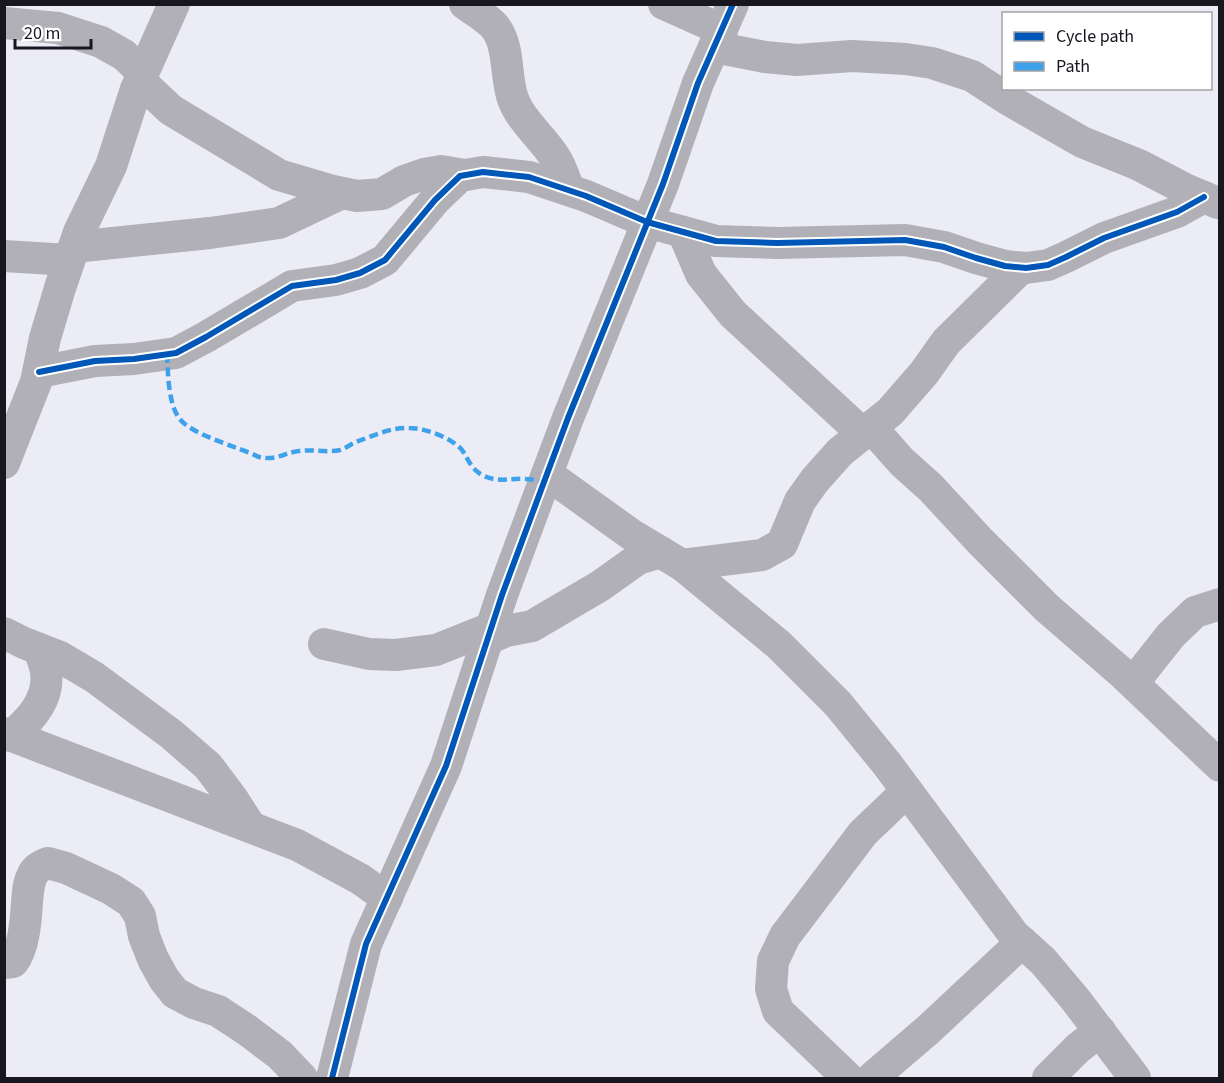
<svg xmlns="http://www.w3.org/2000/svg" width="1224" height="1083" font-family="'Source Sans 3',sans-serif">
	<rect width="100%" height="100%" fill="#ececf7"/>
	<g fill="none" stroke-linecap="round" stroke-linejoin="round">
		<g stroke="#b0b0b6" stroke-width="32">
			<path d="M465,4C475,11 487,18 495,27C510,46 505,77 513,99C521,121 542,137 554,156C561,166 565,179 569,190"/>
			<path d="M664,4L722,30"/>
			<path d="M4,23L58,28L101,42L124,55L143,73"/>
			<path d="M714,47L765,57L797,60L852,56L906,59L932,63L972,76L1009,100L1082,142L1139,165L1185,189L1218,203"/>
			<path d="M140,81L171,110L279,175L333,191L357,196L382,194L404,181L424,174L441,171L465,175"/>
			<path d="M683,232L701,274L733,314L863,434"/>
			<path d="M74,247L210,233L279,223L342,193"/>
			<path d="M4,256L69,260"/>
			<path d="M39,372L95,361L134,359L176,353L206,337L292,286L336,280L360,273L385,260L435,200L460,176L483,172L529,177L586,196L647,222L716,241L777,243L905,240L944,247L976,258L1005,266L1026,268L1048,265L1066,257L1104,238L1177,212L1204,197"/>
			<path d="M871,427L902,462L931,488L980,541L1047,608L1122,673L1220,766"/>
			<path d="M4,463L36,382L45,338L60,288L79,232L111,166L136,89L174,4"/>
			<path d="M547,474L632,535L682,565L779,645L838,704L887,764L1014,935L1043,961L1075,999L1135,1078"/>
			<path d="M682,565L762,555L782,544L800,501L815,480L840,452L890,412L924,373L946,342L1021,268"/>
			<path d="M4,633L24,643L60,657L94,677L171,734L208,766L232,798L250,826"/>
			<path d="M488,639L506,631L532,626L600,586L638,559L661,552"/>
			<path d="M324,644L369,654L396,655L436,650L491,628"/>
			<path d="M1133,683L1171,635L1195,612L1220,604"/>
			<path d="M4,733L297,845L360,879L387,898"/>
			<path d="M11,736C31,720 50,699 46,672C45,664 41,656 39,649"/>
			<path d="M4,963L13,962C24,949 26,919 27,902C28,892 28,883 33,874C36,868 41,866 48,863L66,868L111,889L131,902L140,916L144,936L153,959L164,979L175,993L194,1003L218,1011L247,1030L280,1055L302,1078"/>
			<path d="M332,1078L366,944L446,766L502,595L544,482L568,418L663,184L698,83L733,4"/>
			<path d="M848,1078L778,1011L771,989L773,961L785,936L863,833L907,791"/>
			<path d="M872,1078L929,1029L1022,942"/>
			<path d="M1048,1078L1078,1048L1100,1031"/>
		</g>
		<path stroke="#3da2ea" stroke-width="4.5" stroke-dasharray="9 4.5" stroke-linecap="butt" d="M167,354C168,372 168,403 179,418C191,435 239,447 259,457C276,461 283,453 299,451C312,449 327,453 340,450C346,448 351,444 356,442C372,436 392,427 409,428C425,428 452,438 462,450C469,460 470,468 482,475C497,483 510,478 526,479C532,479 538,481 544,482"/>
		<defs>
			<g id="cycleway">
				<path d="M39,372L95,361L134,359L176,353L206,337L292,286L336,280L360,273L385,260L435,200L460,176L483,172L529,177L586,196L647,222L716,241L777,243L905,240L944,247L976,258L1005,266L1026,268L1048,265L1066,257L1104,238L1177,212L1204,197"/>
				<path d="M332,1078L366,944L446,766L502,595L544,482L568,418L663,184L698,83L733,4"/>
			</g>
		</defs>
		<use href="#cycleway" stroke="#fff" stroke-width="10"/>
		<use href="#cycleway" stroke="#0057b8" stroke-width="6"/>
	</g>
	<rect width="1224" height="1083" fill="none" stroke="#181720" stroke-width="12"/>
	<rect x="1002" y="12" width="210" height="78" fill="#ffffff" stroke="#a3a2a6" stroke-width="1.5"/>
	<rect x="1014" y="32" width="30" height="9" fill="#0057b8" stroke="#a3a2a6" stroke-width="1.5"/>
	<text x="1056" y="42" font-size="18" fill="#181720">Cycle path</text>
	<rect x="1014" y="62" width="30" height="9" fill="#3da2ea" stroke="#a3a2a6" stroke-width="1.5"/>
	<text x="1056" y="72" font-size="18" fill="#181720">Path</text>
	<path d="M15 39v9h76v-9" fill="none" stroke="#181720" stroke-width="3"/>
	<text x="24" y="39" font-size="18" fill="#181720" stroke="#ffffff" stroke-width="4.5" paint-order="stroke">20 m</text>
</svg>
